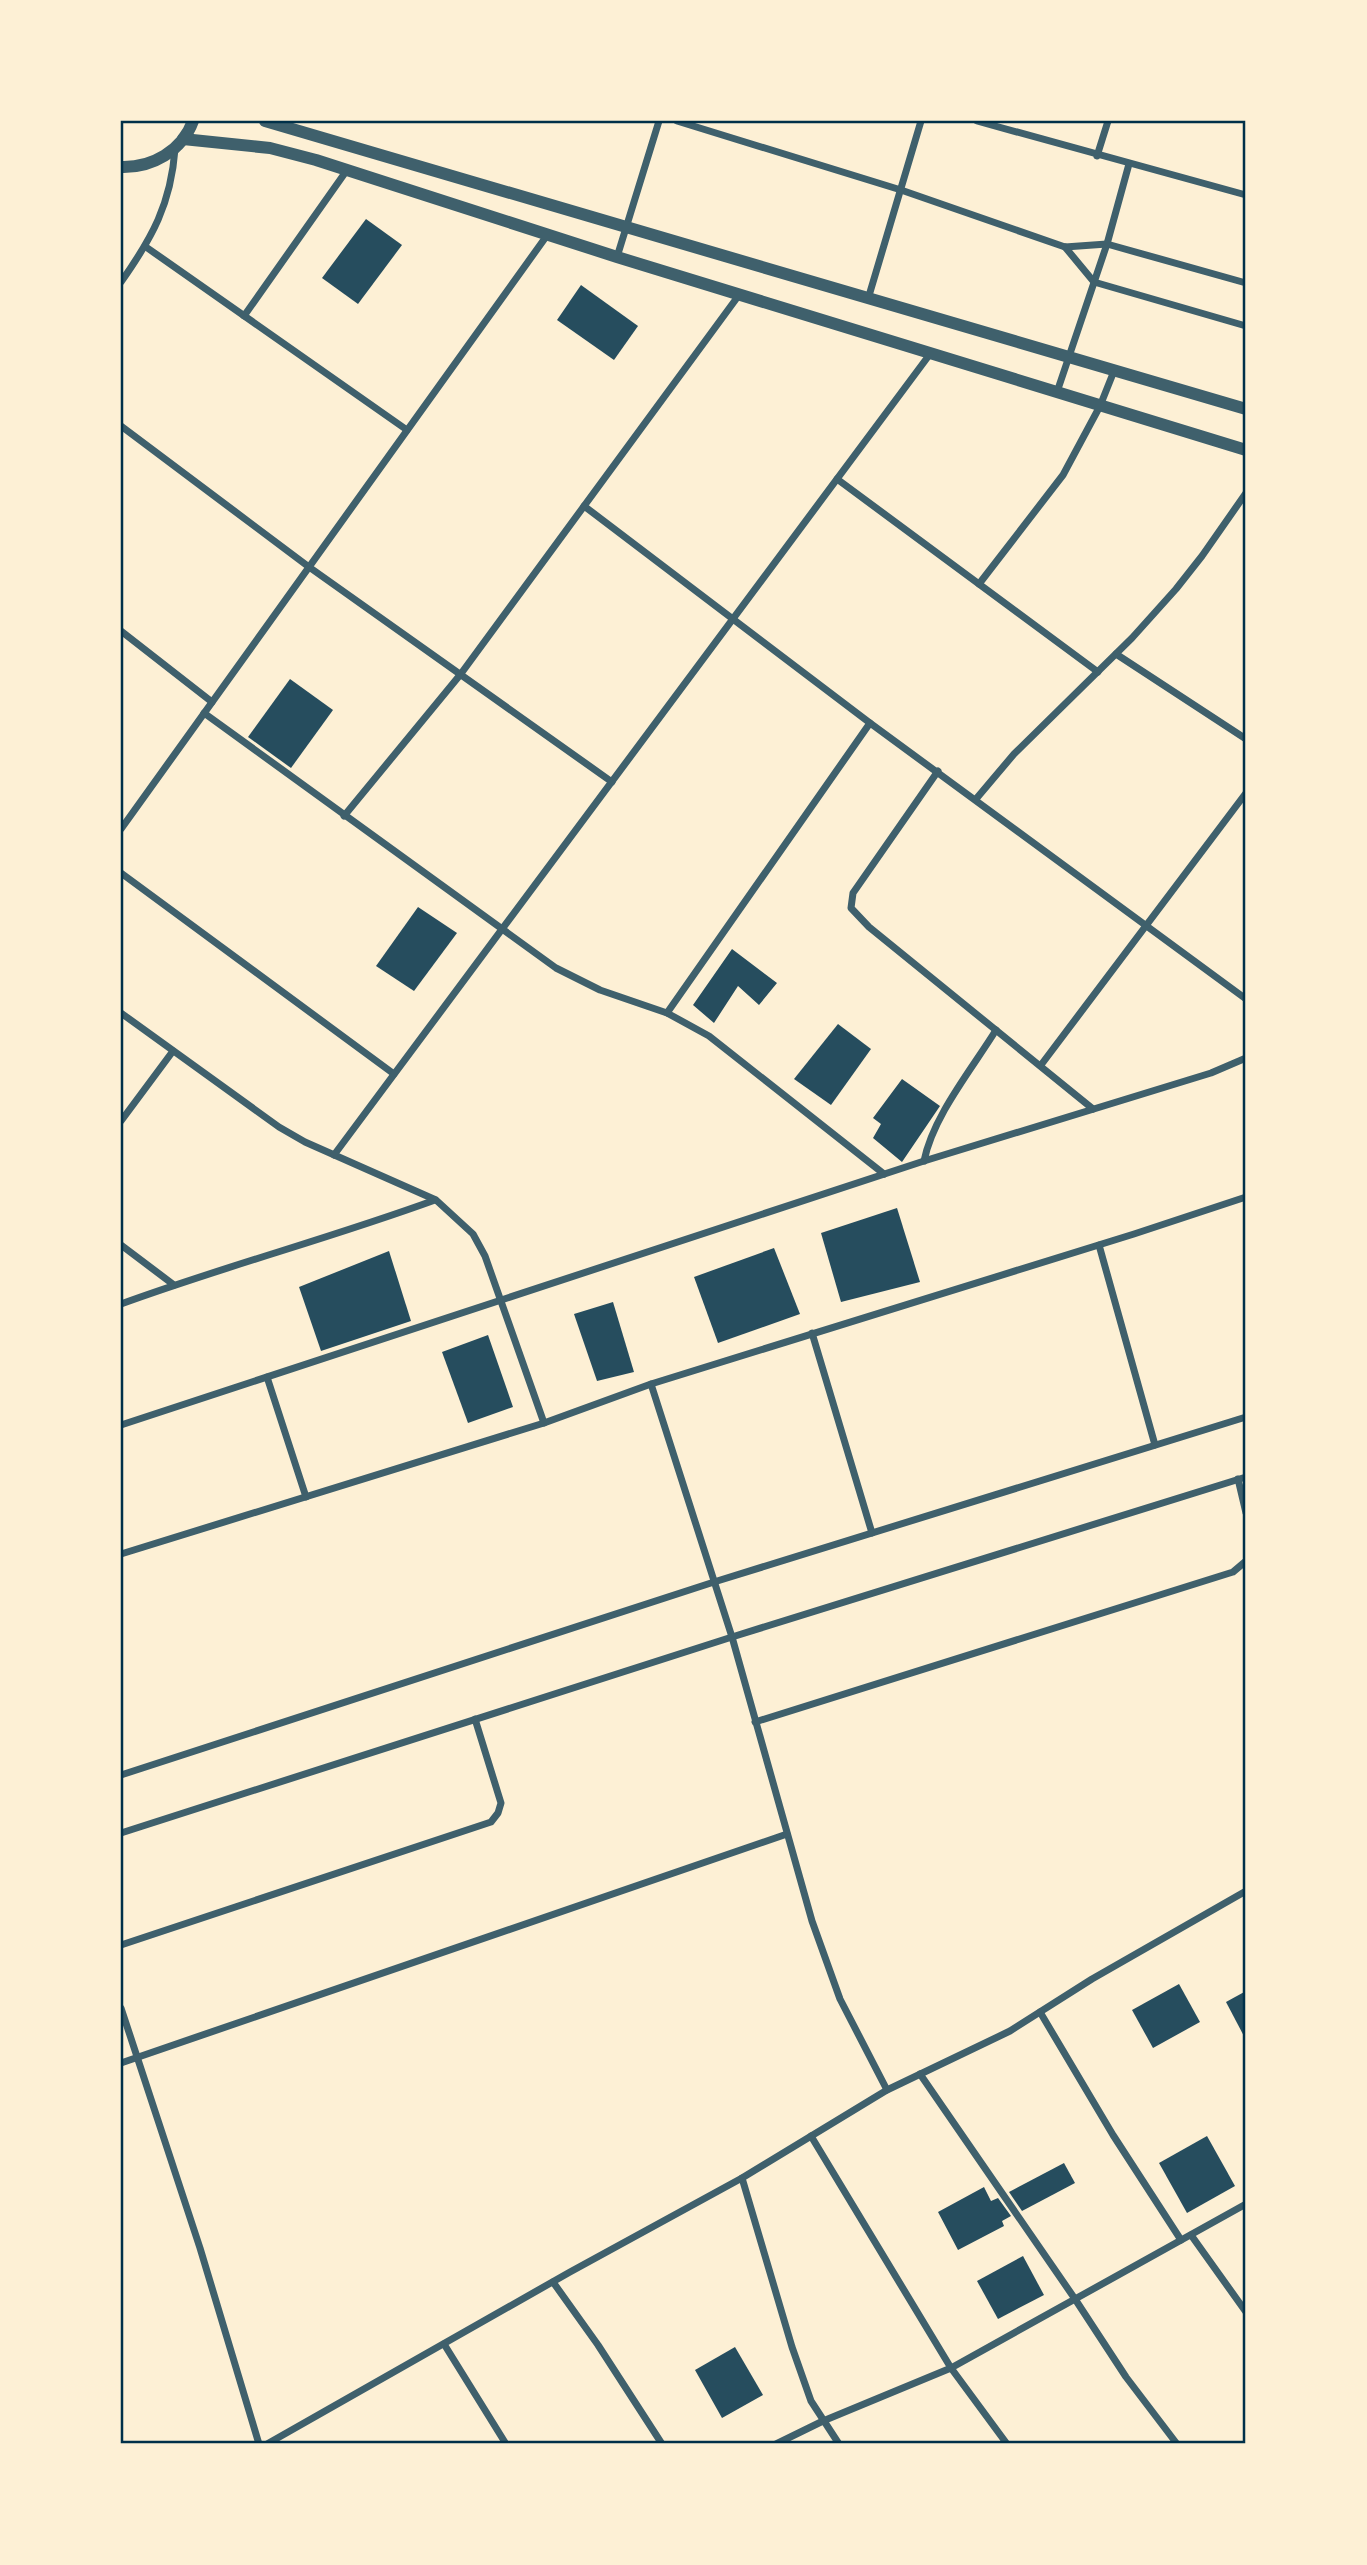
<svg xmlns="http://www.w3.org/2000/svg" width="1367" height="2565" font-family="'Titillium Web',sans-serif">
	<rect width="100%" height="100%" fill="#fdf0d5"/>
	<g fill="#264d5e">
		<path d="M366,219L402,245L358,304L322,278Z"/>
		<path d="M581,285L638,326L614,360L557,320Z"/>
		<path d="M290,679L333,710L291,768L248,737Z"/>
		<path d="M418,907L457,933L414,991L376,966Z"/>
		<path d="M732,949L777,983L759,1005L738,986L714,1023L693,1005Z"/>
		<path d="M838,1024L871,1049L831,1105L794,1079Z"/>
		<path d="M902,1079L940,1106L902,1162L873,1138L881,1124L873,1118Z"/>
		<path d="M897,1208L920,1282L841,1302L821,1233Z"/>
		<path d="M774,1248L800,1314L718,1343L694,1277Z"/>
		<path d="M389,1251L411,1321L321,1351L299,1287Z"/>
		<path d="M613,1302L634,1372L597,1381L574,1314Z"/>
		<path d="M488,1335L513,1407L468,1423L442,1352Z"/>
		<path d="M1179,1984L1200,2022L1153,2048L1132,2010Z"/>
		<path d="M1246,1991V2040L1226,2002Z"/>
		<path d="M1207,2136L1235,2186L1187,2213L1159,2163Z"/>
		<path d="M1064,2163L1075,2183L1022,2211L1009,2192Z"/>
		<path d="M984,2187L991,2201L998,2198L1011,2216L1002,2221L1004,2226L958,2250L938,2212Z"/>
		<path d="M1023,2256L1044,2295L998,2319L977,2281Z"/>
		<path d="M735,2347L763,2395L722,2418L695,2370Z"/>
	</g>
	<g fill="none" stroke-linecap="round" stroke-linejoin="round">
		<g stroke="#3f606c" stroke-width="7">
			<path d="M677,121L901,190L1065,247L1107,244L1246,283"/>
			<path d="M977,121L1246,195"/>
			<path d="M1097,156L1108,121"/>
			<path d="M146,247L407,430"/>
			<path d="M1065,247L1094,282L1246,326"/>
			<path d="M617,257L659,121"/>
			<path d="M121,282C152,238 171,204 175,149"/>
			<path d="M868,299L921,121"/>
			<path d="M244,316L347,170"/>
			<path d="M1057,392L1107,244L1129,164"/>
			<path d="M121,426L309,567L612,782"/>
			<path d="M837,479L1098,672"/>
			<path d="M584,506L870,723L1246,999"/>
			<path d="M979,584L1063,475L1100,406L1114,371"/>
			<path d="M121,631L212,702"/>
			<path d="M1116,654L1246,739"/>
			<path d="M204,713L556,968L600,990L667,1013L709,1036L884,1174"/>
			<path d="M938,771L853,893L851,908L869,927L1093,1109"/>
			<path d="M976,799L1014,754L1132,638L1176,589L1202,556L1246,493"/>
			<path d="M344,816L460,675L739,295"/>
			<path d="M121,829L548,234"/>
			<path d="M121,873L394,1074"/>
			<path d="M121,1013L279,1127L305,1142L436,1200L473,1234L485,1256L544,1423"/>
			<path d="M667,1013L870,723"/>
			<path d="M1041,1065L1246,793"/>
			<path d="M121,1121L173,1051"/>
			<path d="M334,1155L930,354"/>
			<path d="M924,1161C933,1116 972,1069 996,1030"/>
			<path d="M121,1245L174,1285"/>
			<path d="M1099,1245L1155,1445"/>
			<path d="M121,1304C225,1266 331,1238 435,1200"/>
			<path d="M812,1333L872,1533"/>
			<path d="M267,1377L306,1497"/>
			<path d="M651,1384L732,1637L812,1921L840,1999L887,2090"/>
			<path d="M121,1425L924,1161L1211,1073L1246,1058"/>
			<path d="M1238,1479L1246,1513"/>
			<path d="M121,1554L544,1423L651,1384L1134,1234L1246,1197"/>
			<path d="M755,1722L1233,1572L1246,1561"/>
			<path d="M121,1775L714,1582L1246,1417"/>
			<path d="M121,1833L732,1637L1246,1477"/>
			<path d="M121,1945L491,1822L498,1813L501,1803L475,1719"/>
			<path d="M121,2008L200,2248L259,2444"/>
			<path d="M1040,2012L1113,2135L1181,2240"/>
			<path d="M121,2063L787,1834"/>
			<path d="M920,2074L1075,2299L1126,2377L1177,2444"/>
			<path d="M811,2136L951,2368L1007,2444"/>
			<path d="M742,2178L792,2347L811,2401L839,2444"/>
			<path d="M1191,2235L1246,2312"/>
			<path d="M553,2282L598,2345L662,2444"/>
			<path d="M444,2344L506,2444"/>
			<path d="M267,2444L570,2272L742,2178L887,2090L1010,2031L1092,1979L1246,1891"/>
			<path d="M776,2444L823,2421L951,2368L1246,2204"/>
		</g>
		<g stroke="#3f606c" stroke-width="12">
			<path d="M265,121L1246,409"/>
			<path d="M183,139L270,148L316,160L617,257L1246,450"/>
			<path d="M121,167C152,168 182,151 193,121"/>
		</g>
	</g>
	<rect width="1367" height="2565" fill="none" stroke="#fdf0d5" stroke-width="245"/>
	<rect x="122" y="122" width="1122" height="2320" fill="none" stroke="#003049" stroke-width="2.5"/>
</svg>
